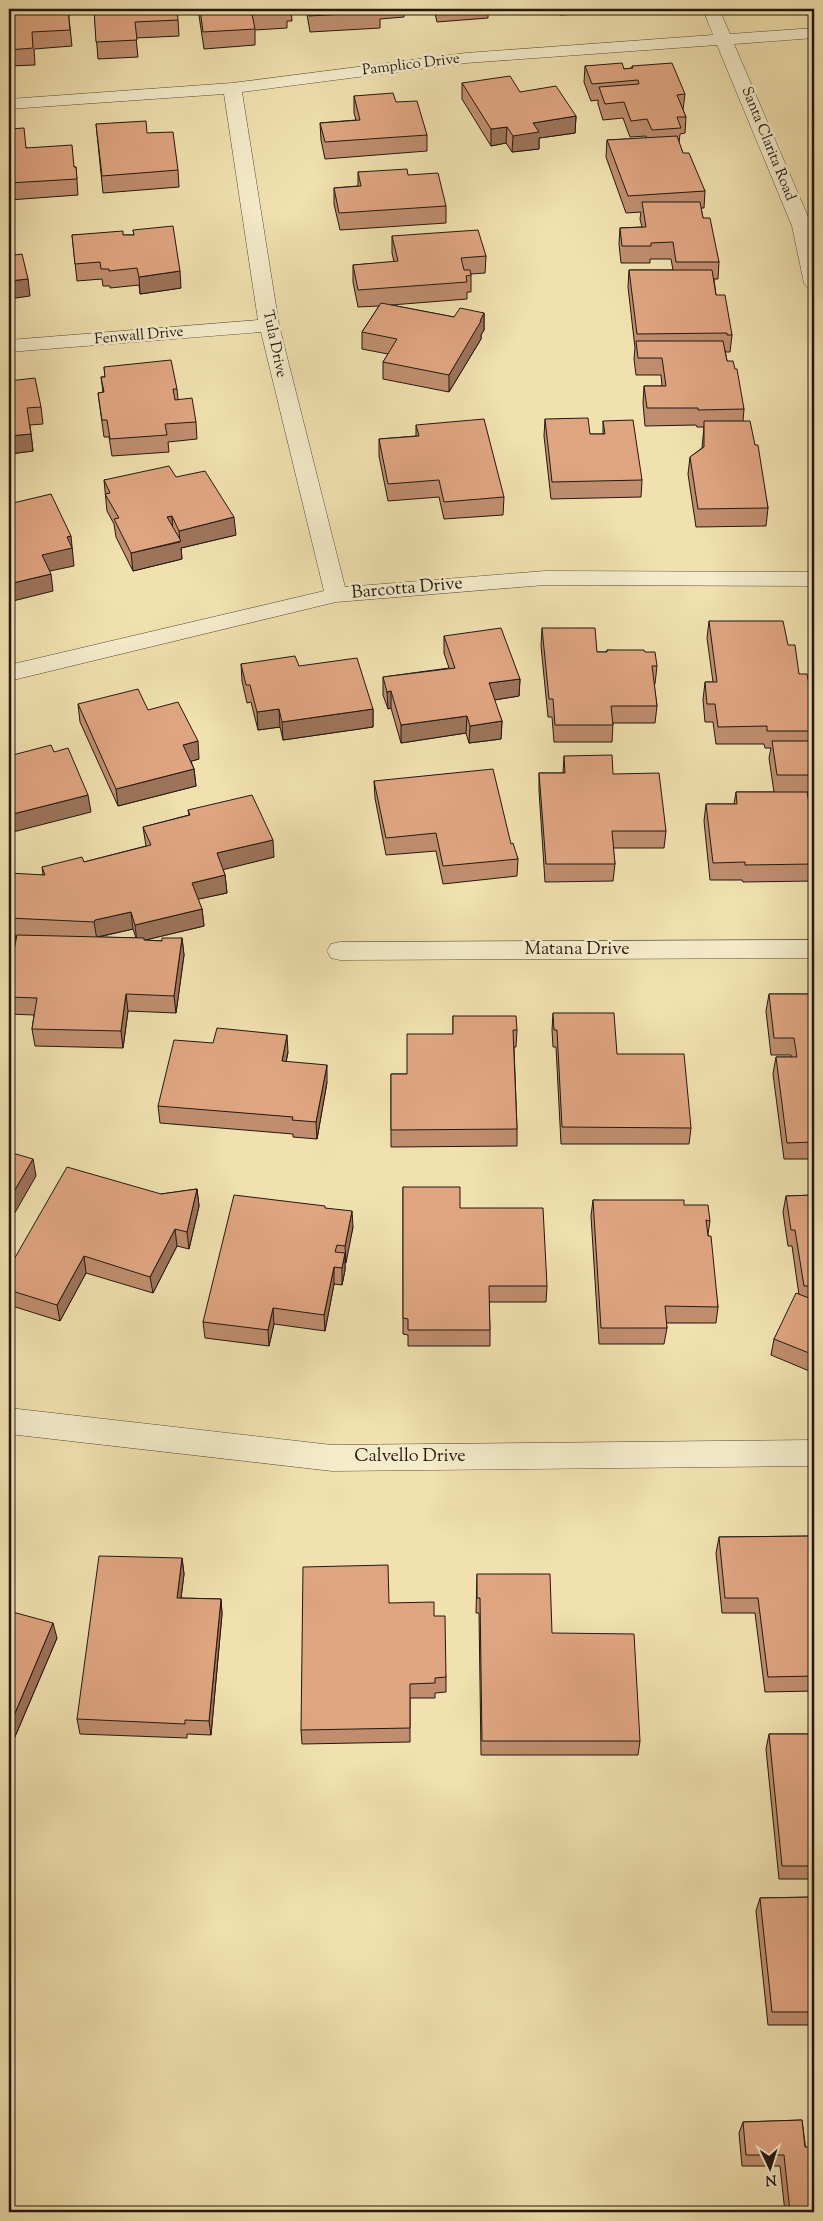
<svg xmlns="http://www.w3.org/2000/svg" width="823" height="2221" font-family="'Sorts Mill Goudy',serif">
	<rect width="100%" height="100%" fill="#f0e1af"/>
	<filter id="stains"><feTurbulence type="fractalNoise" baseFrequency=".004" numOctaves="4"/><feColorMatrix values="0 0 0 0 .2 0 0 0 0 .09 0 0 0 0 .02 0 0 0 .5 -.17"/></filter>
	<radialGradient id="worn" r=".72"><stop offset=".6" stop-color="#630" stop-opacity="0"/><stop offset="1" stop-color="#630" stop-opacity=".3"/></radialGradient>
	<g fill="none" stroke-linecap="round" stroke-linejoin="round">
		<defs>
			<g id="minor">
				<path d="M703,9H719L730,34L814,28V38L734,44L812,226L814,238V289L807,287L804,283L792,226L717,45L466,63L242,92L279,325L345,587L545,571L814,572V586L545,585L336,602L9,681V665L324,591L261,332L9,352V340L258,320L224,94L9,109V99L232,83L466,53L713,35Z"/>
				<path d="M814,940V958L340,960L331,958L327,951L331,944L340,942Z"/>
				<path d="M9,1408L332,1445L814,1440V1466L332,1471L9,1434Z"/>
			</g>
		</defs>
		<use href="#minor" stroke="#564a38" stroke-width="1"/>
		<use href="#minor" fill="#f5eccb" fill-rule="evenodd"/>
	</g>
	<g fill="#c08e6f" stroke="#231711" fill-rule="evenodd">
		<path d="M9,9H68L72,46L34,49L35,65L9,66Z"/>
		<path d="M94,9L178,20L179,36L136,38L138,57L98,59Z"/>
		<path d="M198,9H291L292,21H287V28L255,30V45L204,49Z"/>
		<path d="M306,9H404V17L380,19V28L310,32Z"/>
		<path d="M434,9H488V18L437,22Z"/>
		<path d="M558,9H597V13L560,15Z"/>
		<path d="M585,66L624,69L632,68V66L685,94L683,110L686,117L685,133L680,134L679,143L683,153L705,191L704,208H701L703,218L719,262L718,279H714L716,295L732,335L730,352H725V350L727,361L744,409L743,421L755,445L768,508L766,526L696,527L688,474L690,457L702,448L704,427H697L696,425L645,426L643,403L644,386H662L661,375H636L634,359L635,348L628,287L629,270H673L671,259H650V263H621L619,244L620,228L642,227L640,219L641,212L626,213L606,157L607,140L647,138L646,136L630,137L623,118L603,120L598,104V100L591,101L584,82Z"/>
		<path d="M462,83L520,92L576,116L575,133L539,138V149L512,152L506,143L491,146L462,99Z"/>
		<path d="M354,96L396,102L427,135V151L325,159L321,140L320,123L356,120L354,113Z"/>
		<path d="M96,124L178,170L179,187L103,193Z"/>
		<path d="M9,129L27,148L74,167H76L78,195L9,200Z"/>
		<path d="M358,172L408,175L446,206V223L340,230L334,204V188L358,186Z"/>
		<path d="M133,230L181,288L140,294L139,285L110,288V286H103L102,279L77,281L72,235H134Z"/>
		<path d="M392,236L486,256L485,273L471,274V292H467V299L391,305L454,317L484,313V330L481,335V339L449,392L383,379V362L388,354L362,349V332L379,306L358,307L353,282V265L394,262L392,253Z"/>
		<path d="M104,367L177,389L178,399L196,422L197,439L168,442L169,452L112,456L109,437H104L98,393L103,392L101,377H105Z"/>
		<path d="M9,381L41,407L43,424L30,425L33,451L9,454Z"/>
		<path d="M545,419L590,434H603V421L642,480L641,497L551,499L544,436Z"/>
		<path d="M416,425L504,497L503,515L444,519L439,497L388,501L379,456V439L416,436Z"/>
		<path d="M176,477L236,535L181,548L182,559L133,571L116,537L114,524L107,511L104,480Z"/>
		<path d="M709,621L788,645L799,674L811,695H814V792H807L812,821H814V881L743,882L742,880H710L704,821L706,804H734L736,792H774L769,758L771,748H765L764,744H716L713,722H705L703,700L705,682H713L707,638Z"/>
		<path d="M542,628L597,652H606L607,650L645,652L657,666L655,684H654L657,706L655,723H613L612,742H554L552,717H548L541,646Z"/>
		<path d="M444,636L520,679L519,696L494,700L502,721L501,739L469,743L466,733L401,743L391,708L388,709L383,695V677L449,668L444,653Z"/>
		<path d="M241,664L299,666L373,709V727L283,740L280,727L258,730L251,702L247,703L242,681Z"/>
		<path d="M78,704L148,710L199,759L191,761L194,769L196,786L118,806L80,722Z"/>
		<path d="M564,756L613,774L666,831L664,848H613L615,864L613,881L545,882L539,791V773H563Z"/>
		<path d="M374,781L511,844L518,859L517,876L443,884L436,851L386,855L375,798Z"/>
		<path d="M188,810L274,857L223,869L225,875L227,893L198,899L202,909L204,926L145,940L162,941L182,938L184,955L176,1013L128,1011L123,1048L35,1046L32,1029L34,1015L9,1014V976L16,935H9V876L43,875L42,867L84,862L146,846L143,827L189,815ZM133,929L136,938L99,937Z"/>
		<path d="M769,994H814V1159H784L773,1074L776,1057H792L791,1055H771L766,1011Z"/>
		<path d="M553,1013L691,1128L689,1144H561L556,1047H553L552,1030Z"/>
		<path d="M453,1016L517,1030L516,1047H514L517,1129V1146L391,1147V1074H407L453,1034Z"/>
		<path d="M288,1052L286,1062L327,1082L317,1139L293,1137V1134L160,1123L158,1106Z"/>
		<path d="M403,1187L460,1208L547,1286L546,1302H489L490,1330V1346H408V1335L403,1334Z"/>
		<path d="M197,1189L199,1206L189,1249L177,1246L153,1293L86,1273L60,1321L9,1305V1268L161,1194Z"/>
		<path d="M814,1195V1373L771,1355L774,1339L799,1295L792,1246H788L783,1212L786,1196Z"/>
		<path d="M593,1200L684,1205L710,1221L708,1234L718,1307L716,1323H666L667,1328L664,1344H599L591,1216Z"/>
		<path d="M325,1208L353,1227L345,1263V1270L342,1285L334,1284L325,1331L274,1324L269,1346L205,1338L203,1322Z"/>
		<path d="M814,1533V1691L765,1692L755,1613H722L716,1553L719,1537L814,1536Z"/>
		<path d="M182,1558L184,1574L181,1598L221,1599L222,1614L211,1735L187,1734V1738L80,1734L77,1719Z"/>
		<path d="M477,1574L640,1741L638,1755H481L479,1613H476Z"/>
		<path d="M389,1603L434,1616L446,1677V1692L435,1693V1698H410V1742L302,1744L301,1730Z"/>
		<path d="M9,1611L57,1638L14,1739L9,1738Z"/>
		<path d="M769,1734H814V1879H779L766,1749Z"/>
		<path d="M814,1897V2025H768L756,1911L760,1898Z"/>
		<path d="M802,2120L814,2212H785L780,2166H742L739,2133L743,2122Z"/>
	</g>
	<g fill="#9c745a" stroke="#231711">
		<path d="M576,116L575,133L539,138V149L512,152L513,136L533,123Z"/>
		<path d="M507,127L506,143L491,146V129Z"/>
		<path d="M180,271L181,288L140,294L139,277Z"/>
		<path d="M28,279L30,296L9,299V281Z"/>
		<path d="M484,313V330L481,335V339L449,392V375Z"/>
		<path d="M31,434L33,451L9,454V436Z"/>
		<path d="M172,516L173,534L167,517Z"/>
		<path d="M234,517L236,535L181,548L182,559L133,571L131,553L180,542L179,531Z"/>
		<path d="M71,536L74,566L45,572L42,555L67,537Z"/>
		<path d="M51,574L53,591L9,602V584Z"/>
		<path d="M520,679L519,696L488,701L489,683Z"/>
		<path d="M391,691V708L388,709L387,692Z"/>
		<path d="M279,709L280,727L258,730L257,712Z"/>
		<path d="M373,709V727L283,740L282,722Z"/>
		<path d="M467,716L466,733L401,743V725Z"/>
		<path d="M502,721L501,739L469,743L470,726Z"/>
		<path d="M198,741L199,759L185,763L183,745Z"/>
		<path d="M194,769L196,786L118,806L116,789Z"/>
		<path d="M88,795L91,812L9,833V815Z"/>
		<path d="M273,840L274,857L218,871L217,853Z"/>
		<path d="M225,875L227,893L194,900L192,883Z"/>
		<path d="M202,909L204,926L137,942L135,925Z"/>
		<path d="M131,912L133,929L97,937V940L94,922L95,920Z"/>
		<path d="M182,938L184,955L176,1013L174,996Z"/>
		<path d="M126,994L128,1011L123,1048L121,1031Z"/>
		<path d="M287,1035L288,1052L283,1078L282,1061Z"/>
		<path d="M327,1065V1082L317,1139L316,1122Z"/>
		<path d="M33,1159L36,1176L9,1223V1200Z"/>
		<path d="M197,1189L199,1206L189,1249L187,1232Z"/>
		<path d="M352,1211L353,1227L346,1263L345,1246Z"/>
		<path d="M175,1229L177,1246L153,1293L150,1277Z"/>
		<path d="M345,1253V1270L342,1285V1268Z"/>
		<path d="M84,1256L86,1273L60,1321L57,1305Z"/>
		<path d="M334,1267V1284L325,1331L324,1315Z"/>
		<path d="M273,1308L274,1324L269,1346L268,1330Z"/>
		<path d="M182,1558L184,1574L179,1613L177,1598Z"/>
		<path d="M221,1599L222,1614L211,1735L209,1721Z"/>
		<path d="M53,1623L57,1638L14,1739L10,1725Z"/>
	</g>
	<g fill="#dfa581" stroke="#231711">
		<path d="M9,9H68L70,30L32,32L33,48L9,50Z"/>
		<path d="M94,9H177L178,20L135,22L137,40L96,42Z"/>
		<path d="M200,9H286L287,12L252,14L255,29L203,32Z"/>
		<path d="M308,9H379L380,12L309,16Z"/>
		<path d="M622,63L624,69L633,68L632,66L672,63L685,94L677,95L686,117H677L681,128L652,130L647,119L631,121L624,102L605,104L599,87L639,84L638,80L592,84L585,66Z"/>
		<path d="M510,76L520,92L556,86L576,116L533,123L539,132L513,136L507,127L491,129L462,83Z"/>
		<path d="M393,93L396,102L417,101L427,135L325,142L320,123L360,120L354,96Z"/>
		<path d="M146,121L147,133L173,132L178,170L102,176L96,124Z"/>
		<path d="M24,128L26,148L72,145L74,167H76L77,179L9,183V129Z"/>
		<path d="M677,136L683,153H689L705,191L628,196L607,140Z"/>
		<path d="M407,169L408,175L438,173L446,206L339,213L334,188L361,186L358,172Z"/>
		<path d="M642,202H700L703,218H710L719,262H676L673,242L651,243V246H622L620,228L646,227Z"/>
		<path d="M173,226L180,271L139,277L137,268L109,271V269H101L100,262L75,264L72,235L123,231V235H134L133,230Z"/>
		<path d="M9,229H10L15,255L22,254L28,279L9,281Z"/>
		<path d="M478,230L486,256L461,258L464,270H470L471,275L466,276L467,282L358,290L353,265L398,261L392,236Z"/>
		<path d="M629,270H712L716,295H725L732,335H727V333L637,334Z"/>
		<path d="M381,303L454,317L460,308L484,313L480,321H481L449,375L383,362L397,339L362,332Z"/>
		<path d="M636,341H723L727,361H733L735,369H737L744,409L698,410V408H647L644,386H666L662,358H638Z"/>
		<path d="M171,360L177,389H173L175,400L192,398L196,422L165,424L167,435L110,439L107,420H102L98,393L104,392L101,377H105L104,367Z"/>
		<path d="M35,378L41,407L27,408L31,434L9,436V381Z"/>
		<path d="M588,418L590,434H605L603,421L633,420L642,480L552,482L545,419Z"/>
		<path d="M484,419L504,497L444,502L439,480L388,484L379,439L419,436L416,425Z"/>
		<path d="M704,421H750L755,445H758L768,508L698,509L690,457L704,447Z"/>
		<path d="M169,466L176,477L205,471L234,517L179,531L172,516L167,517L181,541L131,553L114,519L119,518L105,494L110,493L104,480Z"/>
		<path d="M51,494L71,536L67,537L72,548L42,555L51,574L9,584V504Z"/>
		<path d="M709,621H783L788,645H795L799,674H807L811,695H814V731H767V726L718,727L715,704H707L705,682H717Z"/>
		<path d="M501,628L520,679L489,683L502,721L470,726L467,716L401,725L391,691L387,692L383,677L455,668L444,636Z"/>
		<path d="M542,628H595L597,652H607V650H644L645,652H655L657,666H652L657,706H611L613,725H555L553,699H549Z"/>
		<path d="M295,656L299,666L357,658L373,709L282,722L279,709L257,712L250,685H246L241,664Z"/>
		<path d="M138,689L148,710L178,702L198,741L183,745L194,769L116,789L78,704Z"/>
		<path d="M772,741H814V775H777Z"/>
		<path d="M51,745L54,752L68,748L88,795L9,815V756Z"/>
		<path d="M612,755L613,774L659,773L666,831H612L615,864H546L539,773H565L564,756Z"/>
		<path d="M493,769L511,844L513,843L518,859L443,866L436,833L386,838L374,781Z"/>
		<path d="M736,792H807L812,821H814V864L745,865V862L713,863L706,804H737Z"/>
		<path d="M252,795L273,840L217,853L225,875L192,883L202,909L135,925L131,912L95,920L94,922L9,918V873L45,875L42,867L82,857L84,862L151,845L143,827L190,815L188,810Z"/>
		<path d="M17,935L144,938V940L162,941V938H182L174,996L126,994L121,1031L32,1029L37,998L9,997V976Z"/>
		<path d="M769,994H814V1142L787,1143L776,1057H797L794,1038H774Z"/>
		<path d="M553,1013H614L617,1054H684L691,1128L562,1127L557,1030H554Z"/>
		<path d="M453,1016H516L517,1030H513L517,1129L391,1130V1074H407V1034H453Z"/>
		<path d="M217,1028L287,1035L282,1061L327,1065L316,1122L292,1120L293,1117L158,1106L174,1040L213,1043Z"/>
		<path d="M9,1152L33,1159L9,1200Z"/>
		<path d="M67,1167L161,1194L197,1189L187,1232L175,1229L150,1277L84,1256L57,1305L9,1290V1278L12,1271L9,1270V1268Z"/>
		<path d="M403,1187H460V1208H543L547,1286H489L490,1330H408V1319L403,1318Z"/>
		<path d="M234,1195L325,1206V1208L352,1211L345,1246L337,1245L335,1252L345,1253L342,1268L334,1267L324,1315L273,1308L268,1330L203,1322Z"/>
		<path d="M814,1195V1286H804L795,1230H791L786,1196Z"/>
		<path d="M593,1200H684V1205H708L710,1221L706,1220L708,1236H711L718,1307L665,1306L667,1328H601Z"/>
		<path d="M796,1293L814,1300V1355L774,1339Z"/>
		<path d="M814,1536V1676L768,1677L758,1598H725L719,1537Z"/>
		<path d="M99,1556L182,1558L177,1598L221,1599L209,1721L185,1720V1724L77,1719Z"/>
		<path d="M388,1565L389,1603L434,1602V1616H445L446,1677L435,1678V1683L410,1684V1728L301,1730L303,1567Z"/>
		<path d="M477,1574H550L552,1633L634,1634L640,1741H482L480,1598H477Z"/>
		<path d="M9,1611L53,1623L10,1725L9,1724Z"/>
		<path d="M769,1734H814V1866H782Z"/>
		<path d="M814,1897V2012H772L760,1898Z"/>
		<path d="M802,2120L805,2147H814V2212H790L784,2155H746L743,2122Z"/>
	</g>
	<g text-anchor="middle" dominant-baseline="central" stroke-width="5" stroke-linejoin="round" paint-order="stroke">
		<g font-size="15" fill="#231711" stroke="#f5eccb">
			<text transform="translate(411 65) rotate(-7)">Pamplico Drive</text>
			<text transform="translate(768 144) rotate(68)">Santa Clarita Road</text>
			<text transform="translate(139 336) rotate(-5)">Fenwall Drive</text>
			<text transform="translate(274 344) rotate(78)">Tula Drive</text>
		</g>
		<g font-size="18" fill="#231711" stroke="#f5eccb">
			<text transform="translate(407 589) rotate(-5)">Barcotta Drive</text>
			<text x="577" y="950">Matana Drive</text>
			<text x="410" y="1457">Calvello Drive</text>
		</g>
	</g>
	<rect width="823" height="2221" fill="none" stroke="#f0e1af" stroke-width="30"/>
	<rect x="10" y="10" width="803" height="2201" fill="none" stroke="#231711" stroke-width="2.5"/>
	<rect x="15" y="15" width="793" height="2191" fill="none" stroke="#231711"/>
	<g transform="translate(770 2168) rotate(176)" stroke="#f5eccb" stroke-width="4" paint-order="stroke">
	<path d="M0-4L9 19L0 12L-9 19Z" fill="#231711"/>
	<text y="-8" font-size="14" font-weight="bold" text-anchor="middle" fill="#231711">N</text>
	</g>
	<rect width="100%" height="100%" filter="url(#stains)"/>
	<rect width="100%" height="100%" fill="url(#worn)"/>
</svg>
